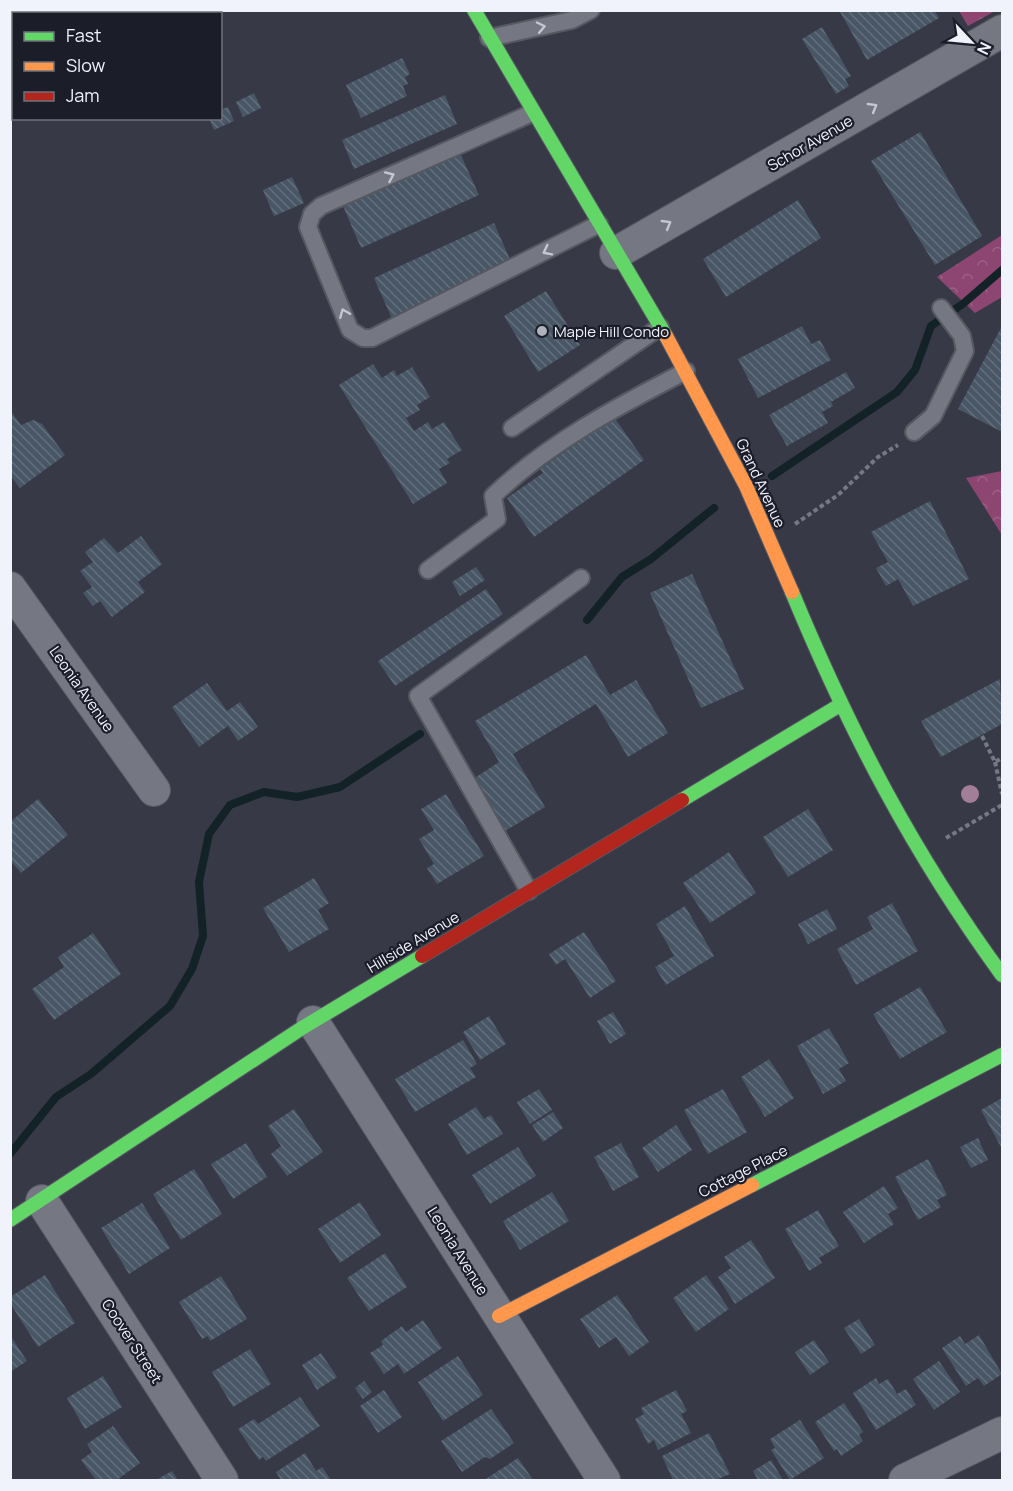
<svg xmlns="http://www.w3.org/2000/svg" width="1013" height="1491" font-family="Manrope,sans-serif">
	<defs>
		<pattern id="forest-crowns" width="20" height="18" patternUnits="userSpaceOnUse" patternTransform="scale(1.5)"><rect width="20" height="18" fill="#8c4671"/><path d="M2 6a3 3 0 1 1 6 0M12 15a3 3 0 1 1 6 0" fill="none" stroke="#9c6186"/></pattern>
		<pattern id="building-back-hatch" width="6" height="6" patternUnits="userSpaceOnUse" patternTransform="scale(1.5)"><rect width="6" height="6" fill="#485665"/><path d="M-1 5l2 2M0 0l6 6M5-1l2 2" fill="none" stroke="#636f7c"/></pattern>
	</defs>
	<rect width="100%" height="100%" fill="#373947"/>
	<g fill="url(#forest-crowns)">
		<path d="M959,11H995L968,26Z"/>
		<path d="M1002,235V297L975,313L937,277Z"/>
		<path d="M1002,471V535L966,478Z"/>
	</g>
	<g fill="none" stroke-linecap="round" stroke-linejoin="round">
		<g stroke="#122226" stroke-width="8">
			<path d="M772,476L897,392L915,370L931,326L964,303L1002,270"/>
			<path d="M587,620L622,577L651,559L714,508"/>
			<path d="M10,1154L56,1097L91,1074L170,1006L192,969L203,936L199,882L209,834L230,805L264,792L297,797L340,787L420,734"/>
		</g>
	</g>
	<g fill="url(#building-back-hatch)">
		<path d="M839,10H934L939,18L867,60Z"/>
		<path d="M822,27L851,76L845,79L849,86L836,94L802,39Z"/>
		<path d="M402,58L410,74L405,77L408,84L403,86L407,96L361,118L346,85Z"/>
		<path d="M254,93L261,108L243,117L236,102Z"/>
		<path d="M445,95L457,124L354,169L342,140Z"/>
		<path d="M228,107L234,121L214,130L209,118H220V110Z"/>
		<path d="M920,132L982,236L935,265L871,161Z"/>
		<path d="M460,153L479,195L361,248L343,206Z"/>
		<path d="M292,177L304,203L274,216L263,190Z"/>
		<path d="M798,200L821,238L726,297L703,259Z"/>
		<path d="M494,223L512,264L392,319L374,278Z"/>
		<path d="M546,291L580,345L538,372L504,316Z"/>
		<path d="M802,326L811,344L820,340L831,360L758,398L738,359Z"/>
		<path d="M1002,326V432L958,409Z"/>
		<path d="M373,364L382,378L394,370L397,376L412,367L430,397L417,405L420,410L406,418L414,431L428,422L432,429L444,422L462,450L447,459L450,463L439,469L447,483L413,504L339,385Z"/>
		<path d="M846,372L855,388L831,402L833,406L822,412L828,423L787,446L769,415Z"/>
		<path d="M10,410L21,425L33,420L42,424L65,455L20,488L10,475Z"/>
		<path d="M614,417L644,460L534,537L507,498L543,473L540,469Z"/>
		<path d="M930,501L969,579L913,606L898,579L886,586L876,568L888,562L871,532Z"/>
		<path d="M141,536L162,564L138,582L145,592L112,617L100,601L93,606L83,593L92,587L80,571L93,562L85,552L104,538L118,553Z"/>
		<path d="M476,567L485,580L460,596L452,582Z"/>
		<path d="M692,574L744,689L701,708L650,593Z"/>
		<path d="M486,589L503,614L395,686L378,661Z"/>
		<path d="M586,655L610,695L636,680L668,733L628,757L596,704L513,754L545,807L505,831L473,779L499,762L475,721Z"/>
		<path d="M1000,679L1002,724L941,757L921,721Z"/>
		<path d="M207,683L227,711L240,702L258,727L238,741L228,726L199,747L172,707Z"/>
		<path d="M446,794L484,856L437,884L427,868L434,864L419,839L434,830L421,809Z"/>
		<path d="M38,799L68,835L21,873L10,860V822Z"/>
		<path d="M808,809L833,850L788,877L763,837Z"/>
		<path d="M729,852L756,893L710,923L683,883Z"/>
		<path d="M314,878L329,903L318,910L329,929L289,952L263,908Z"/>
		<path d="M892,903L918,951L856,985L837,949L873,929L867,917Z"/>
		<path d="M685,906L714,956L666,985L655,967L674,956L656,924Z"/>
		<path d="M827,909L837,929L808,944L798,924Z"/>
		<path d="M584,932L616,981L590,998L565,959L556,965L549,954Z"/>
		<path d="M93,933L121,974L54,1020L32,989L64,967L58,957Z"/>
		<path d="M920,987L947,1032L900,1059L873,1014Z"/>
		<path d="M613,1012L626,1034L610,1044L597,1021Z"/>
		<path d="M489,1016L506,1044L480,1060L463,1032Z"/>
		<path d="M829,1028L849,1063L839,1069L846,1081L823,1094L797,1046Z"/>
		<path d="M463,1040L477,1064L470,1068L476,1077L415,1112L395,1079Z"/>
		<path d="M769,1059L794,1098L765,1117L741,1077Z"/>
		<path d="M539,1089L552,1110L530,1124L517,1102Z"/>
		<path d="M723,1089L747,1132L708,1154L684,1110Z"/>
		<path d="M1002,1098V1149L981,1110Z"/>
		<path d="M476,1107L484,1119L491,1115L503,1134L467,1155L448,1124Z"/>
		<path d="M294,1109L323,1152L287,1176L271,1154L281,1146L268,1126Z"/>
		<path d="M553,1112L563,1128L543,1142L532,1125Z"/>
		<path d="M676,1125L692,1150L658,1172L642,1148Z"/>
		<path d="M978,1138L988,1160L971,1168L960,1147Z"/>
		<path d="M246,1143L267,1177L233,1199L211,1164Z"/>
		<path d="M621,1143L639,1177L613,1191L594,1157Z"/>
		<path d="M518,1147L536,1176L490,1204L472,1175Z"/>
		<path d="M928,1159L947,1195L937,1200L941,1207L918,1220L895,1177Z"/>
		<path d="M194,1169L222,1214L181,1240L153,1194Z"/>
		<path d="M884,1186L898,1208L888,1214L894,1224L864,1243L843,1212Z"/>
		<path d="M552,1192L569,1221L520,1250L503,1221Z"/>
		<path d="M360,1202L381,1235L340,1263L318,1229Z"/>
		<path d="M142,1203L170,1248L129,1274L101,1228Z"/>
		<path d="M818,1210L839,1246L819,1258L822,1263L809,1271L785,1229Z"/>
		<path d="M751,1240L775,1278L735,1304L718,1277L731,1268L724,1257Z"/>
		<path d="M385,1253L407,1287L369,1311L347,1278Z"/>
		<path d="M45,1275L75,1323L38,1347L10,1303V1297Z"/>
		<path d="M706,1275L729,1309L696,1332L673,1298Z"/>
		<path d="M221,1276L247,1319L210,1341L208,1336L202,1339L179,1302Z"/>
		<path d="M617,1295L649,1342L629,1356L616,1337L599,1348L580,1319Z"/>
		<path d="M859,1319L875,1345L861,1354L844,1328Z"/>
		<path d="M423,1320L442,1348L404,1374L398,1364L384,1374L370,1353L383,1345L381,1341L402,1326L406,1332Z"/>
		<path d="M10,1335L27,1361L10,1372Z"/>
		<path d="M979,1335L1002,1374L984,1386L978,1378L966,1386L942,1348L960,1336L965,1344Z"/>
		<path d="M814,1340L829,1362L810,1375L795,1352Z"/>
		<path d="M250,1349L271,1384L233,1407L212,1372Z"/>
		<path d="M321,1353L337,1377L317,1390L302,1365Z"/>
		<path d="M458,1356L483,1395L443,1421L418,1382Z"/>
		<path d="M939,1361L960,1392L934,1410L913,1379Z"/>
		<path d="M103,1376L122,1407L85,1429L67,1398Z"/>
		<path d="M876,1378L879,1384L888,1379L897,1394L906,1389L916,1405L876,1430L853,1393Z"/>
		<path d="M364,1381L372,1392L363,1399L355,1388Z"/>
		<path d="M384,1390L402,1417L378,1433L360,1406Z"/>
		<path d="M676,1390L687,1411L681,1414L691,1433L658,1450L654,1440L648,1444L635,1419L644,1414L641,1408Z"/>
		<path d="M300,1397L320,1426L266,1461L263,1457L259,1460L238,1429L254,1419L258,1424Z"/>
		<path d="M844,1403L863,1432L859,1435L863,1441L841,1456L837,1449L834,1451L815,1422Z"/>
		<path d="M491,1409L514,1443L490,1459L485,1457L462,1472L441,1441Z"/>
		<path d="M800,1420L824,1458L790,1480L771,1450L775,1448L770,1439Z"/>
		<path d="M113,1426L140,1463L117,1480H96L81,1460L92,1452L87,1444Z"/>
		<path d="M709,1433L730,1474L716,1480H673L662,1456Z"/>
		<path d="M305,1453L316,1471L322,1467L331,1480H281L276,1472Z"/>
		<path d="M518,1458L533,1480H484Z"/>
		<path d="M771,1460L783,1480H758L753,1471Z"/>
		<path d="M172,1471L178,1480H156Z"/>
	</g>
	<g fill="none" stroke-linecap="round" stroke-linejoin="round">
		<defs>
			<g id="lane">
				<path d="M489,38L572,20L591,10"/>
				<path d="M532,113L321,206L312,214L308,227L350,330L363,338H372L599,224"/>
				<path d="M512,428L660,327"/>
				<path d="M914,432L933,416L965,351L962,336L941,308"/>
				<path d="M428,570L497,519L493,496C548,443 618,406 686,371"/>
				<path d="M529,891L418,696L581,578"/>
			</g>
			<g id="street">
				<path d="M616,253L1002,31"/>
				<path d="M10,588L154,790"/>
				<path d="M313,1022L604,1480"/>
				<path d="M42,1201L222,1480"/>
				<path d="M905,1480L1002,1433"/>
			</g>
			<g id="fast">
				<path d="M474,10L666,336"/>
				<path d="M792,592C850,732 913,853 1002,975"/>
				<path d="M682,800L840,705"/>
				<path d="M752,1185L1002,1055"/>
				<path d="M10,1220L302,1028L422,956"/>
			</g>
			<g id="slow">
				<path d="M666,336L746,486L792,592"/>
				<path d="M499,1316L752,1185"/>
			</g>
			<path id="jam" d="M422,956L682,800"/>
		</defs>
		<use href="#lane" stroke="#565862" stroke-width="20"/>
		<use href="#street" stroke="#565862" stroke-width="34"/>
		<use href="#fast" stroke="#565862" stroke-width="16"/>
		<use href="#slow" stroke="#565862" stroke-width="16"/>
		<use href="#jam" stroke="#565862" stroke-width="16"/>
		<g stroke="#767882" stroke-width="4" stroke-dasharray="4.5 3" stroke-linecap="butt">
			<path d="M30,14L35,10"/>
			<path d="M10,25L14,23"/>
			<path d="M795,524L838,495L878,457L898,445"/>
			<path d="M982,736L995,762L1002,758"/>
			<path d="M995,762L1002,794"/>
			<path d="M946,838L1002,805"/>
		</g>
		<use href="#lane" stroke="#757782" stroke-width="16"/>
		<use href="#street" stroke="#757782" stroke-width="32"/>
		<use href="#fast" stroke="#63d668" stroke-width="14"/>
		<use href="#slow" stroke="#ff974d" stroke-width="14"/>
		<use href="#jam" stroke="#b3261e" stroke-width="14"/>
	</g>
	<circle fill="#a37e99" cx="970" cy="794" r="9"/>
	<defs><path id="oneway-chevron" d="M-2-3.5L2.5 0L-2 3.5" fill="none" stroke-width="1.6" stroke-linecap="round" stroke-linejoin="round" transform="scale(1.5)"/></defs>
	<g stroke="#c5c7d1">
		<use href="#oneway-chevron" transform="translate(541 27) rotate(-12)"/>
		<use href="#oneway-chevron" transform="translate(873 107) rotate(-30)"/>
		<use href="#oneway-chevron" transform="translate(390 176) rotate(-24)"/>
		<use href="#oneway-chevron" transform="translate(667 224) rotate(-30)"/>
		<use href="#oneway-chevron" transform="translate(547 251) rotate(153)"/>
		<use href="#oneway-chevron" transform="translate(344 313) rotate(-112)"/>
	</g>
	<circle fill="#afb1bd" stroke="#1b1d29" stroke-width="2" cx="542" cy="331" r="6"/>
	<g text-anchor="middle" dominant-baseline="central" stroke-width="4.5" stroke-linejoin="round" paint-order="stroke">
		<g font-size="15" fill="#f0f2fc" stroke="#1b1d29">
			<text transform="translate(810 143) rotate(-30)">Schor Avenue</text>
			<text transform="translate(761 483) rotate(65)">Grand Avenue</text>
			<text transform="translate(82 689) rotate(55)">Leonia Avenue</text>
			<text transform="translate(413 942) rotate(-31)">Hillside Avenue</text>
			<text transform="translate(743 1171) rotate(-27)">Cottage Place</text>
			<text transform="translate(458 1251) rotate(58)">Leonia Avenue</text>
			<text transform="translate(132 1341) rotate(57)">Coover Street</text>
		</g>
		<g font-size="15" fill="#f0f2fc" stroke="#1b1d29" text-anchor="start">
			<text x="554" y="331">Maple Hill Condo</text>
		</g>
	</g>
	<rect width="1013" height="1491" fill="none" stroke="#f0f2fc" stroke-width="24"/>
	<rect x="12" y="12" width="210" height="108" fill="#1b1d29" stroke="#70727d" stroke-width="1.5"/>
	<rect x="24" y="32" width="30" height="9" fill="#63d668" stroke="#70727d" stroke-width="1.5"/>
	<text x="66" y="42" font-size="18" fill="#f0f2fc">Fast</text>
	<rect x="24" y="62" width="30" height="9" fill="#ff974d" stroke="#70727d" stroke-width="1.5"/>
	<text x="66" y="72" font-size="18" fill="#f0f2fc">Slow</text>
	<rect x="24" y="92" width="30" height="9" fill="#b3261e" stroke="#70727d" stroke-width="1.5"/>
	<text x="66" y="102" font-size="18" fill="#f0f2fc">Jam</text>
	<g transform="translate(971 42) rotate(116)" stroke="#1b1d29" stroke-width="4.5" paint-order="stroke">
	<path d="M0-4.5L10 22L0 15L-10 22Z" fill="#f0f2fc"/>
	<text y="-9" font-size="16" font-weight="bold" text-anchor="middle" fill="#f0f2fc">N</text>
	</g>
</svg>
